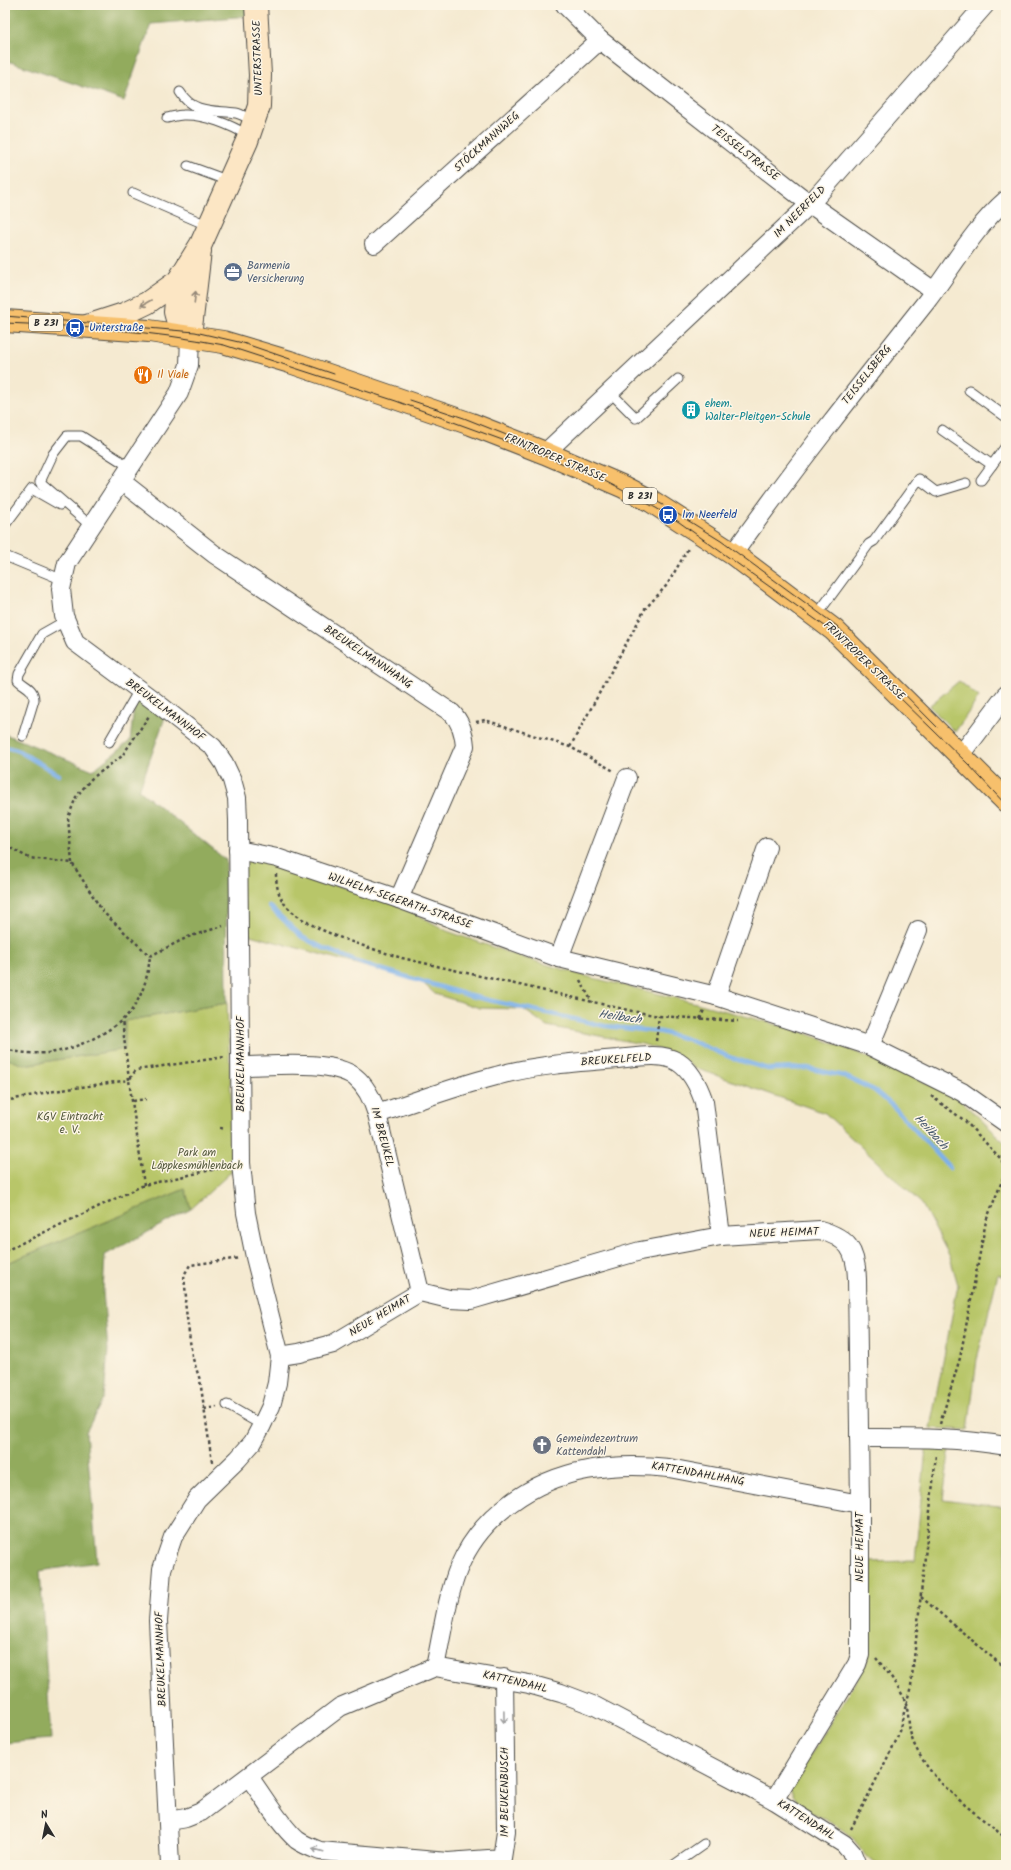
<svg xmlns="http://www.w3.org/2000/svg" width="1011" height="1870" font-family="Kalam,sans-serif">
	<rect width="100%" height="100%" fill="#fcf5e5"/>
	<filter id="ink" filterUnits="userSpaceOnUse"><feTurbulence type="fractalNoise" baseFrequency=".025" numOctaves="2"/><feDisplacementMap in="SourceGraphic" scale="8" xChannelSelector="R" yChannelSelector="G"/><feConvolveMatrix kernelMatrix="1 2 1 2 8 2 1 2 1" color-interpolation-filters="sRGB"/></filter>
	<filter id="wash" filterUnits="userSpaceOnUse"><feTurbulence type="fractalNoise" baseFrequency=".012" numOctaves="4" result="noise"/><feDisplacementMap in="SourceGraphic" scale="16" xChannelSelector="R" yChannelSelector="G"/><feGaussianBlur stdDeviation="0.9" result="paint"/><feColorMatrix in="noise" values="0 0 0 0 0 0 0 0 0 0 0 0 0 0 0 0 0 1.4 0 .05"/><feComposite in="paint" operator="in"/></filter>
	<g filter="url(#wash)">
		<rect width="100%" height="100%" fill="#f5ead1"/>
		<g fill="#b8c669" stroke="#72784a">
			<path d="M959,681L979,697L955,732L929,706Z"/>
			<path d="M238,852L406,908L447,931L521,957L589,977L696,1003L800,1031L858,1053L899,1070L960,1099L1006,1144V1279L998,1274L977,1359L968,1430L930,1428L958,1285L950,1257L922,1204L825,1113L695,1068L674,1054L642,1044L547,1026L523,1009L480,1008L435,994L422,982L239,932Z"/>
			<path d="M227,1003L232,1120L231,1172L191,1209L185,1189L5,1264V1058L25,1065L124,1049L125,1021Z"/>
			<path d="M950,1447L943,1499L1006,1507V1865H880C865,1861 858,1840 845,1831C830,1820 791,1808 790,1789L867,1662V1562L915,1561L926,1448Z"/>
		</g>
		<g fill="#92ab5d" stroke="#5e6b44">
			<path d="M5,5H248L249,16L151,24L124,101L5,60Z"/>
			<path d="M136,691L167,712L139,790L226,860L227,1003L125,1021V1049L24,1065L5,1058V734L93,770L130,741Z"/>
			<path d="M185,1189L191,1209L105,1255L103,1292L108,1350L104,1397L86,1432L97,1562L40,1571L51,1739L5,1743V1264Z"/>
		</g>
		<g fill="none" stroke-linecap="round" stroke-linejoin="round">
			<g stroke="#7db1ea" stroke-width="4.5">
				<path d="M5,747L17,750L59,775"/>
				<path d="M269,906L302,937L323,948L360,963L471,996L529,1009L605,1026L661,1032L687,1039L732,1058L768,1069L807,1068L844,1076L874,1090L894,1107L950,1168"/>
			</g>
		</g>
	</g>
	<g filter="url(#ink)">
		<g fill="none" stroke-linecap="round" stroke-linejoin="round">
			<defs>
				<g id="lane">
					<path d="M180,92C193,114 214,110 236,113C242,114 248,119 254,121"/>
					<path d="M167,118C172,117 178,115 183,115C205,114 231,125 249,136"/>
					<path d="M188,166L229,181"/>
					<path d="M133,193L209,226"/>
					<path d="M969,390L1006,417"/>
					<path d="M610,392L636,418L678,379"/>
					<path d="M942,430L992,465"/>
					<path d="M981,480L1006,446"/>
					<path d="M5,525L32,489L60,505"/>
					<path d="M91,526L40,482L53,454L67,436H81L130,467"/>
					<path d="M5,556L63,580"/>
					<path d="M816,616L869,544L874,541L919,479L936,492L966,483"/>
					<path d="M23,736L34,700C34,688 25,687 18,680L19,674L42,634L65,621"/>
					<path d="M109,742L139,690"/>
					<path d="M227,1405L262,1425"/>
					<path d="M674,1865L704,1844"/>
				</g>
				<g id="street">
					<path d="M565,5L600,40L810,204L934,291"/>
					<path d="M374,244L600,40"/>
					<path d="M545,453L810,204L985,5"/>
					<path d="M121,481L214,554L452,713C461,722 464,733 465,746L399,899"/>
					<path d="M733,554C794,468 860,385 926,302C952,268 974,228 1006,200"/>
					<path d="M961,755L1006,695"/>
					<path d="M238,850L277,858L399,899L559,958L716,996L870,1046L962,1092L1006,1123"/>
					<path d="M559,958L627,778"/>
					<path d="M716,996L767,847"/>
					<path d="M870,1046L918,930"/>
					<path d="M241,1066C271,1066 331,1059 355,1077C366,1086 373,1101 377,1114L420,1292"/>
					<path d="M377,1114C417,1101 456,1086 496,1076C535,1065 578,1062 618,1059C637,1057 662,1052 678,1062C692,1071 699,1087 704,1102L721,1236"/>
					<path d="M280,1356L299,1353L333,1344L420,1292L449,1299L471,1300L640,1251L721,1236L820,1230C848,1238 856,1250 857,1279L860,1504V1655L857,1664L774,1800"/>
					<path d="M859,1438C910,1438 955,1437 1006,1446"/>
					<path d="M435,1667C442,1635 447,1596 459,1567C481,1515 533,1480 587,1470C614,1465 641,1465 669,1468L860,1504"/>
					<path d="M249,1777C264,1797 278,1823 297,1840C304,1845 312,1848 320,1851L448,1862L502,1858L506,1832L504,1678"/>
					<path d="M168,1821L186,1818L201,1812L340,1707L435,1667L529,1684L561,1693L595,1706L774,1800L844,1844L852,1853L857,1865"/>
					<path d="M170,1865L158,1621L162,1569L173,1537L197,1499L238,1459L253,1442L262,1425L271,1406L277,1383L280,1356L255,1257L246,1213L241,1163L238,820L237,798L232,780L224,763L213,747L157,703L75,642L64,616L61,589L67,563L179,393L189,365L190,336"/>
				</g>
				<g id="secondary">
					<path d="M87,326L124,314L147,303L178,281"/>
					<path d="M190,336L178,323L175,312L178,281L201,244L247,141L259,106L260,75L256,5"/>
					<path d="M190,336L200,251"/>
				</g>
				<path id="primary" d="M5,321L149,331L223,342L290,362L471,424L545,453L624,487L651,501L733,554L834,630L1006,801"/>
			</defs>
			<use href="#lane" stroke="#494844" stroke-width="11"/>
			<use href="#street" stroke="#494844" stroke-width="20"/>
			<use href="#secondary" stroke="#494844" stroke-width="24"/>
			<use href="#primary" stroke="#494844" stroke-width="24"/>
			<g stroke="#494844" stroke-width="2.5" stroke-dasharray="3 3" stroke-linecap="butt">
				<path d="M476,722L485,720L570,747L614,771"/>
				<path d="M570,747L645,609L667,585L689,547"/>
				<path d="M5,845L29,858L72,863L103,912L150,956"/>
				<path d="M72,863L68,818L76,797L91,779L122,756L149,716"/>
				<path d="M276,874C276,883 278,895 284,903C304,930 370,948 402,958L632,1011L659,1016L738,1021"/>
				<path d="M150,956L188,937L223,926"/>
				<path d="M580,980L592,1002"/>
				<path d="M700,1019L704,1010"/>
				<path d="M656,1041L659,1016"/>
				<path d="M5,1049C19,1053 33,1054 48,1053C73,1051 115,1031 131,1011C143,995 148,976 150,956"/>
				<path d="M931,1096L965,1121L1001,1159L1004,1165L1006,1183"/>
				<path d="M5,1101L48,1092L129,1080L122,1020"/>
				<path d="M133,1101L146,1099"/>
				<path d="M220,1128L225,1129"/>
				<path d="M144,1185L129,1080L136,1070L225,1057"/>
				<path d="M5,1251L144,1185L225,1167"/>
				<path d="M204,1409L217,1407"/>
				<path d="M940,1424L960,1358L986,1221L1004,1176"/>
				<path d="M212,1462L200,1380L192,1356L185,1302L186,1297L184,1275L190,1265L240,1258"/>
				<path d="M921,1597L1006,1669"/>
				<path d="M876,1658C887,1671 901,1688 906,1704C910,1719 907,1729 915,1746C933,1784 971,1809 1002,1835L1006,1831"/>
				<path d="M851,1829L897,1739L911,1686L936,1455"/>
			</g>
			<use href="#lane" stroke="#fff" stroke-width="9"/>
			<use href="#street" stroke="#fff" stroke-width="18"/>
			<use href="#secondary" stroke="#fce6c4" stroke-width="22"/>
			<use href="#primary" stroke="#f7c06c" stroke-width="22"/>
			<g stroke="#2b2b2b" stroke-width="1">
				<path d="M5,316L195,332L243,343L334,374"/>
				<path d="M5,323C78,326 152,331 224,345L396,401L527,449L601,479L656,508L679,522L829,629L968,764L1006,805"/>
				<path d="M410,400L464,418L564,458"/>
				<path d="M633,488L663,505"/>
				<path d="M676,513L721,541L837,626L937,727"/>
			</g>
		</g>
		<defs><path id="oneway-shaft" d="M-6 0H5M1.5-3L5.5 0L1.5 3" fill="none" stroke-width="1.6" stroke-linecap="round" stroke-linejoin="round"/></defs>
		<g stroke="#948878">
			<use href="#oneway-shaft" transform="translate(195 297) rotate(-83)"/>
			<use href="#oneway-shaft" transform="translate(146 303) rotate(150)"/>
		</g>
		<g stroke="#a0a0a0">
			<use href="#oneway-shaft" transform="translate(504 1717) rotate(89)"/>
			<use href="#oneway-shaft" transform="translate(318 1850) rotate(-164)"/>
		</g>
	</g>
	<defs>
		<symbol id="office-disc" viewBox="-11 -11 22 22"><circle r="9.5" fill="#5c6f8a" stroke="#fcf5e5"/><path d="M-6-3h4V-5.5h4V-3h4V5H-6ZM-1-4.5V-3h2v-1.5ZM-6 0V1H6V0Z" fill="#fff"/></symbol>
		<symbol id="bus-disc" viewBox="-11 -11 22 22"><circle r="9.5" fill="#1a4fb4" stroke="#fcf5e5"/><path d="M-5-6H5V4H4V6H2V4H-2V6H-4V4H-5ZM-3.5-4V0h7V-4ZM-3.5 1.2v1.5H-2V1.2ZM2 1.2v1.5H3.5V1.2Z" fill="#fff"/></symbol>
		<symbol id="restaurant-disc" viewBox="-11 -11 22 22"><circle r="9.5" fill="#e8710a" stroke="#fcf5e5"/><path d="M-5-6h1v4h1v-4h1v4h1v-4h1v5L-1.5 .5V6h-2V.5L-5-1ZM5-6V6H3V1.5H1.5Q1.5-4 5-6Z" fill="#fff"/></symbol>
		<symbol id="building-disc" viewBox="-11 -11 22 22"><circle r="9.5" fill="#0f9aa8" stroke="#fcf5e5"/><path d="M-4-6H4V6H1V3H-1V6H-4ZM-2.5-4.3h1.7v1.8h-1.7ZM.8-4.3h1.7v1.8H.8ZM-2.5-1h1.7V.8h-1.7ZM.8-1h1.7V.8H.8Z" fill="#fff"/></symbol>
		<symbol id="church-disc" viewBox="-11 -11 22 22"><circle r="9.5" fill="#6b7280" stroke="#fcf5e5"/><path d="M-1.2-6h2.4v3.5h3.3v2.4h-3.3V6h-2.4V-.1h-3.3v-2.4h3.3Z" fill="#fff"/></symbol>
	</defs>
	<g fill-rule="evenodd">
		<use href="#office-disc" x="222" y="261" width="22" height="22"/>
		<use href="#bus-disc" x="64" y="317" width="22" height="22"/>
		<use href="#restaurant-disc" x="132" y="364" width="22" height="22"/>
		<use href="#building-disc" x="680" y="399" width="22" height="22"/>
		<use href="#bus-disc" x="657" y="504" width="22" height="22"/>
		<use href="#church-disc" x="531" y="1434" width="22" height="22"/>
	</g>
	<g text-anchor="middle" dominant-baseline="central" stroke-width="3" stroke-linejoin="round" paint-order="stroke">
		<g fill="#fcf5e5" stroke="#6a6863" stroke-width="1">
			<rect x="29" y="315" width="34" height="16" rx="3"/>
			<rect x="623" y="488" width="34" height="16" rx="3"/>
		</g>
		<g font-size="10" font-weight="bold" fill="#2b2b2b">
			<text x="46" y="323">B 231</text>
			<text x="640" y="496">B 231</text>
		</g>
		<g font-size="11" fill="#2b2b2b" stroke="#fcf5e5">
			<text transform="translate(258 58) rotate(-92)">UNTERSTRASSE</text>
			<text transform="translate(487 142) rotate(-42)">STÖCKMANNWEG</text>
			<text transform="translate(745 153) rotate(38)">TEISSELSTRASSE</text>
			<text transform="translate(800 212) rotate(-45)">IM NEERFELD</text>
			<text transform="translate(867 375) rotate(-52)">TEISSELSBERG</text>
			<text transform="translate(555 458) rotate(23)">FRINTROPER STRASSE</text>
			<text transform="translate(368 657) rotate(34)">BREUKELMANNHANG</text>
			<text transform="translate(864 661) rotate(44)">FRINTROPER STRASSE</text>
			<text transform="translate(165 710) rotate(37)">BREUKELMANNHOF</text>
			<text transform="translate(400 901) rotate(19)">WILHELM-SEGERATH-STRASSE</text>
			<text transform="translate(616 1060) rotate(-4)">BREUKELFELD</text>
			<text transform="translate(241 1064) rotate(-90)">BREUKELMANNHOF</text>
			<text transform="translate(382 1137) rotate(75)">IM BREUKEL</text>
			<text transform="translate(784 1233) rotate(-2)">NEUE HEIMAT</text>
			<text transform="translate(380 1316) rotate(-31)">NEUE HEIMAT</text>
			<text transform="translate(698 1474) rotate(10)">KATTENDAHLHANG</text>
			<text transform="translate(860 1547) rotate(-90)">NEUE HEIMAT</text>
			<text transform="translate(161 1659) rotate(-92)">BREUKELMANNHOF</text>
			<text transform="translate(515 1682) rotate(13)">KATTENDAHL</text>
			<text transform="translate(505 1792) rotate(-90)">IM BEUKENBUSCH</text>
			<text transform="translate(806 1820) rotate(32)">KATTENDAHL</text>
		</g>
		<g font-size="11" fill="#4e5e75" stroke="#fcf5e5" text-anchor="start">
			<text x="247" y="266">Barmenia<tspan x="247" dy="13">Versicherung</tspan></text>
		</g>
		<g font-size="11" fill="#164399" stroke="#fcf5e5" text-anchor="start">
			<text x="89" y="328">Unterstraße</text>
			<text x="682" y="515">Im Neerfeld</text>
		</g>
		<g font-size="11" fill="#c56008" stroke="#fcf5e5" text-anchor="start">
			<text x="157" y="375">Il Viale</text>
		</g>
		<g font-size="11" fill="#0d838f" stroke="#fcf5e5" text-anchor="start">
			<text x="705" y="404">ehem.<tspan x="705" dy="13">Walter-Pleitgen-Schule</tspan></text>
		</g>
		<g font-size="11" fill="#555a3e" stroke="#fcf5e5">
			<text x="70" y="1117">KGV Eintracht<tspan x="70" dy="13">e. V.</tspan></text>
			<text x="197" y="1153">Park am<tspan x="197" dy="13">Läppkesmühlenbach</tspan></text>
		</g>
		<g font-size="11" fill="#5b616d" stroke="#fcf5e5" text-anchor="start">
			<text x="556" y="1439">Gemeindezentrum<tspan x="556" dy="13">Kattendahl</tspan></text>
		</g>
		<g font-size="12" font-style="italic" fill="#485a6e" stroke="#fcf5e5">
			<text transform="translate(620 1017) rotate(8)">Heilbach</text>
			<text transform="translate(931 1132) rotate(47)">Heilbach</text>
		</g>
	</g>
	<rect width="1011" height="1870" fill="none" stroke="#fcf5e5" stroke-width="20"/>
	<g transform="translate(46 1824) rotate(350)" stroke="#fcf5e5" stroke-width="3" paint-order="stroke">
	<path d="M0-3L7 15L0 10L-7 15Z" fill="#2b2b2b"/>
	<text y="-6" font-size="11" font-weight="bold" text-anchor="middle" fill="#2b2b2b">N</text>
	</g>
</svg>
